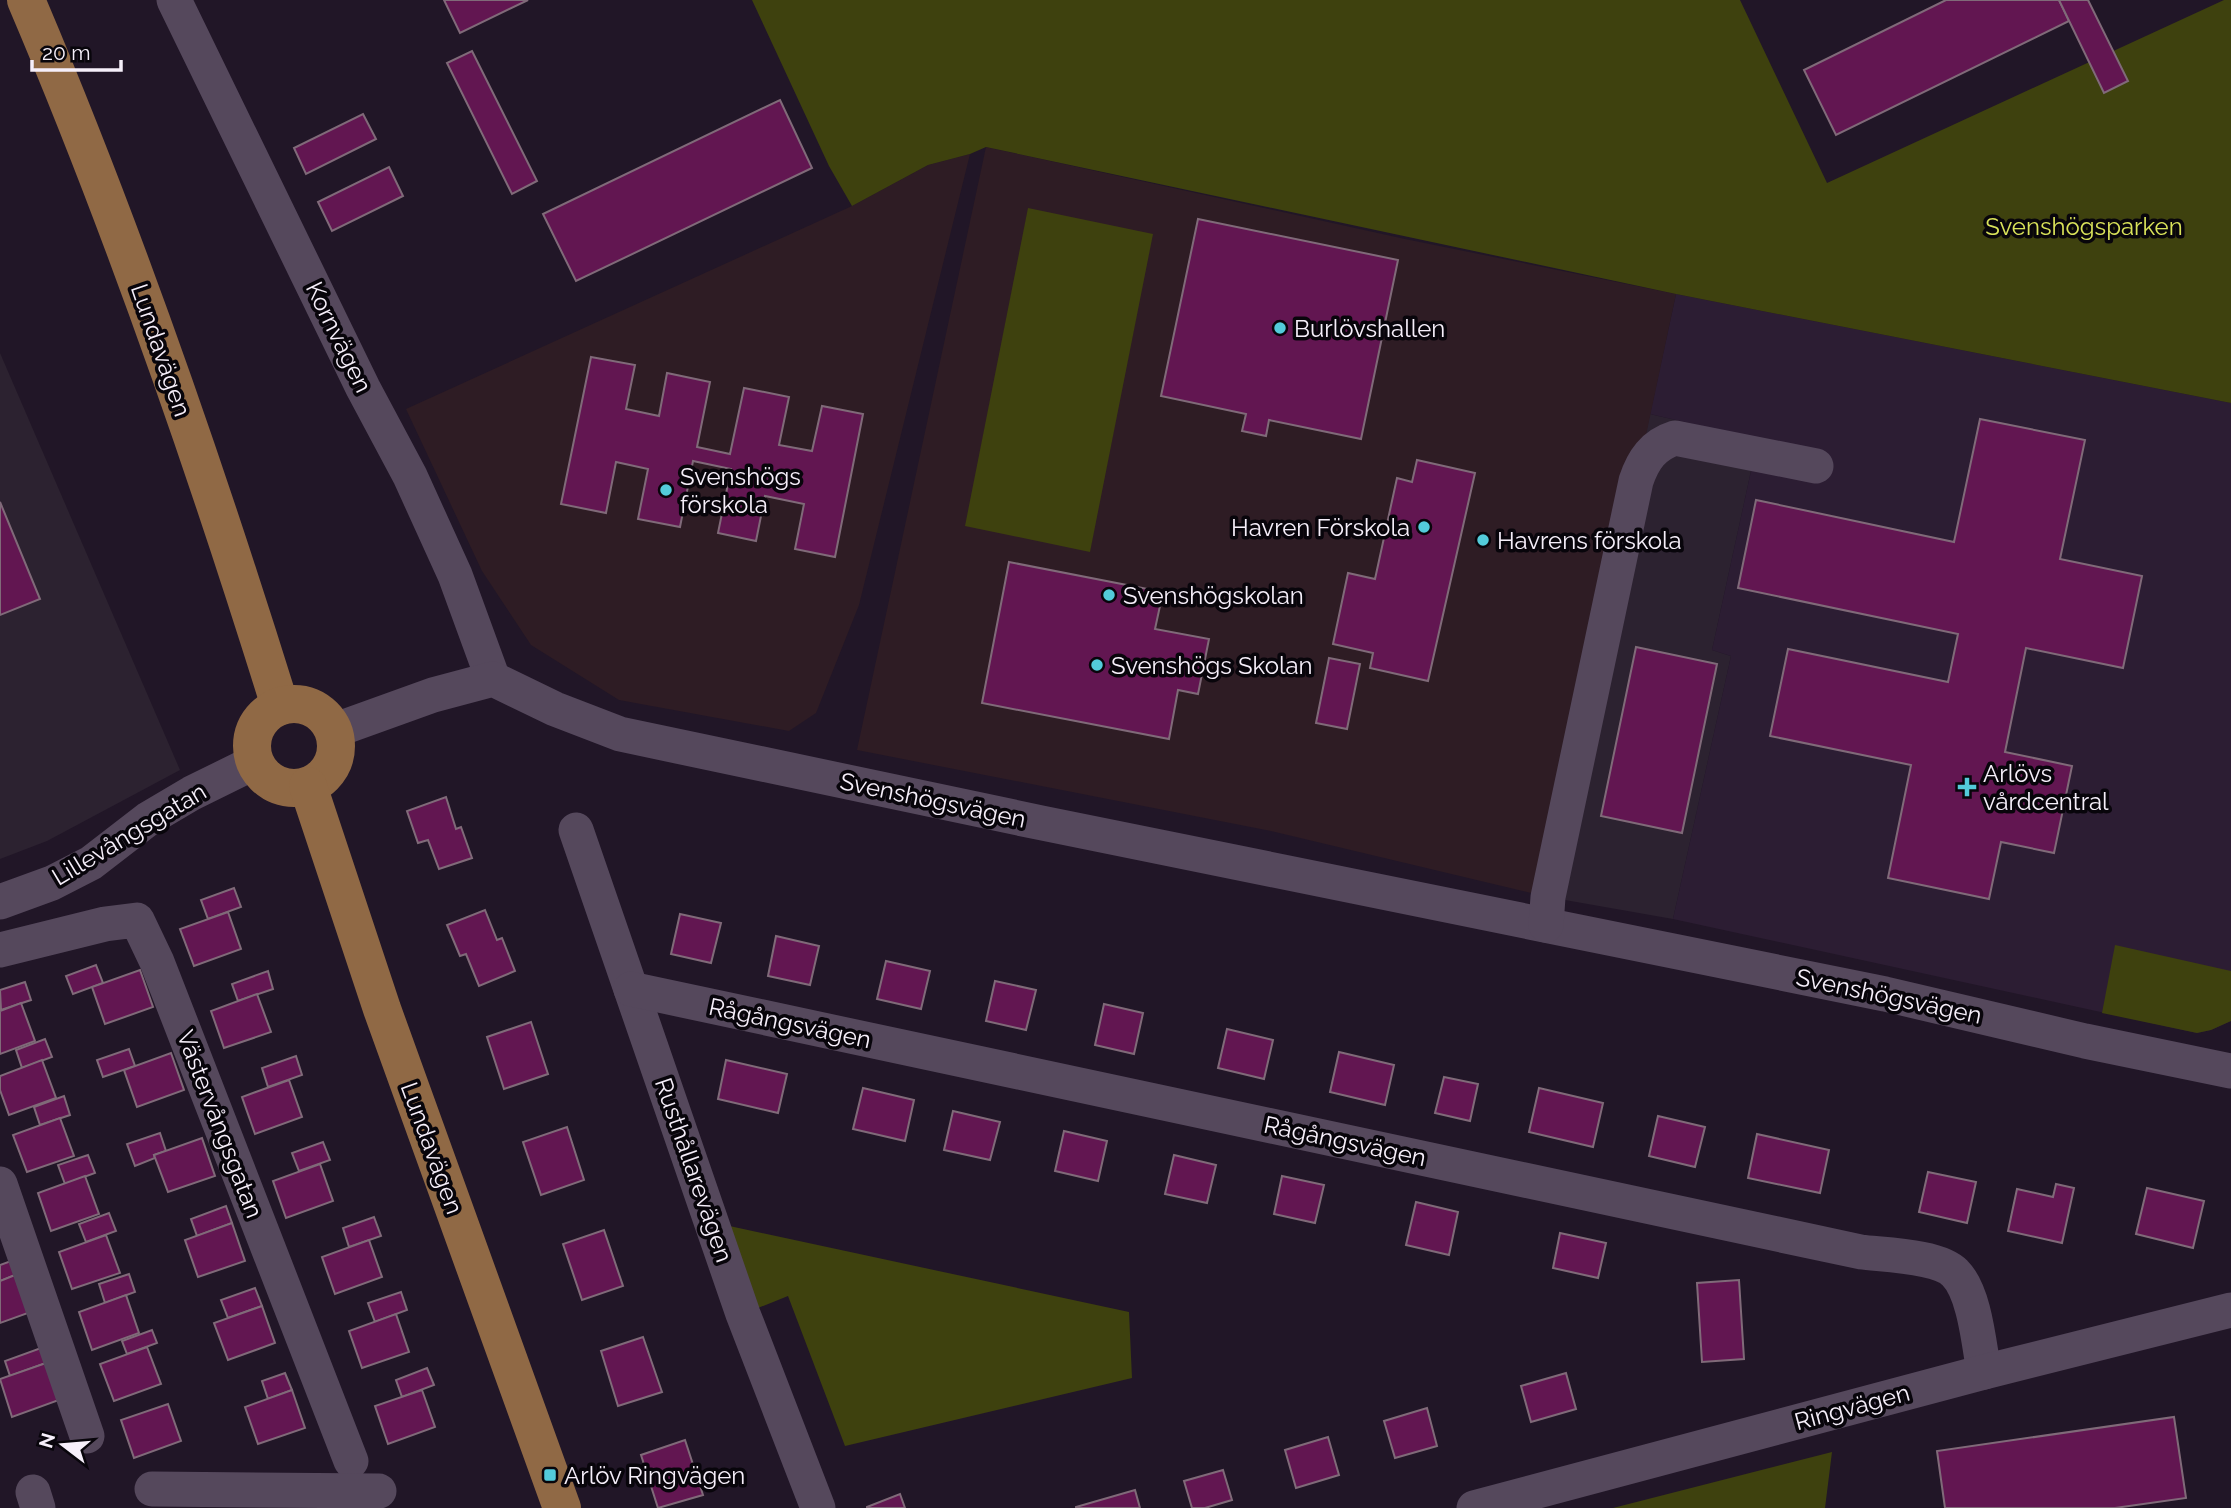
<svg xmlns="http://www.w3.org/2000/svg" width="2231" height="1508" font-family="Raleway,sans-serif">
	<rect width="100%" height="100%" fill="#211627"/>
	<g fill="#2c2230">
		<path d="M0,353L180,770L47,841L0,859Z"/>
		<path d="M1650,414L1758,439L1712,650L1731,656L1673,919L1548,897Z"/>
	</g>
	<path fill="#2c1d33" d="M1676,294L2231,403V1021L2211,1030L2197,1033L1673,919L1731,656L1712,650L1758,439L1650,414Z"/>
	<g fill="#2e1c24">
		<path d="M986,147L1405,239L1676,294L1548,897L1271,831L857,750Z"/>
		<path d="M970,154L859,605L816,713L789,731L619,700L531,645L482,571L406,409L852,206L928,165Z"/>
	</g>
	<g fill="#3e410e">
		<path d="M752,0H1740L1827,183L2224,0H2231V403L1676,294L986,147L970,154L928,165L852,206L829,166Z"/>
		<path d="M1028,208L1153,234L1090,552L965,526Z"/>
		<path d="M2115,945L2231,971V1021L2211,1030L2197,1033L2102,1013Z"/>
		<path d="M711,1222L1129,1312L1132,1378L845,1446L788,1296L743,1314Z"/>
		<path d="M1832,1452L1825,1508H1613Z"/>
	</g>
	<g fill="#621651" stroke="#806a79" stroke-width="2">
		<path d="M444,0H528L460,33Z"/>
		<path d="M1946,0H2059L2069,21L1836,135L1804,70Z"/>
		<path d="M2059,0H2088L2128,81L2104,93Z"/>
		<path d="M472,51L537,181L512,194L447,63Z"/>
		<path d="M780,100L812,168L576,281L543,214Z"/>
		<path d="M363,114L376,139L306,174L294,148Z"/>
		<path d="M389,167L403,196L332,231L318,202Z"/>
		<path d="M1198,219L1398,260L1361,439L1269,420L1266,436L1242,431L1246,414L1161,396Z"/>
		<path d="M591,357L635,365L626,409L659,416L667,373L710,382L697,447L730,454L744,388L789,397L779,445L812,451L822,406L863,414L835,557L795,549L804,504L765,496L756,541L718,533L731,469L693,461L680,527L638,519L648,469L616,462L606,513L561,504Z"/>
		<path d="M1980,419L2085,440L2060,559L2142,576L2123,668L2026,648L2005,752L2072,766L2054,853L2001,842L1989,899L1888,878L1911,765L1770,736L1788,649L1948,682L1958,634L1738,588L1756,500L1954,542Z"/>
		<path d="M1417,460L1475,473L1428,681L1370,668L1373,653L1333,644L1348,573L1375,579L1397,478L1412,482Z"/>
		<path d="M0,502L40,599L0,615Z"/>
		<path d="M1009,562L1163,592L1155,629L1209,639L1198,694L1178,690L1169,739L982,703Z"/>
		<path d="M1636,647L1717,664L1682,833L1601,816Z"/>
		<path d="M1329,658L1360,664L1347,729L1316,723Z"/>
		<path d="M446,797L456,829L461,827L472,858L439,869L428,840L418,843L407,811Z"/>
		<path d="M234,888L241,907L208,919L201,900Z"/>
		<path d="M485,910L497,940L502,938L515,971L479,986L466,954L460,956L447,925Z"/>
		<path d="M228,912L241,949L194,966L180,929Z"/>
		<path d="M680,914L721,923L711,963L671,954Z"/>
		<path d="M776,936L819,946L810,985L768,976Z"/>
		<path d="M886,961L930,971L921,1009L877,999Z"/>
		<path d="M96,965L103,983L73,994L66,976Z"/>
		<path d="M140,970L153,1007L105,1024L92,987Z"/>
		<path d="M268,971L273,989L238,1001L232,984Z"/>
		<path d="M995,981L1036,990L1026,1030L986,1021Z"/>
		<path d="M25,982L31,1000L1,1010L0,990Z"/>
		<path d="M257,994L271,1032L224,1048L211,1011Z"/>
		<path d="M21,1003L35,1041L0,1054V1011Z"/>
		<path d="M1104,1004L1143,1013L1134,1054L1095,1045Z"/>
		<path d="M531,1022L548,1074L504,1089L487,1037Z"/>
		<path d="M1227,1029L1273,1040L1264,1079L1218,1068Z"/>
		<path d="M45,1039L52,1057L22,1068L16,1050Z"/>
		<path d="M129,1049L135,1066L103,1077L97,1060Z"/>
		<path d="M1339,1052L1394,1065L1385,1105L1330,1092Z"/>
		<path d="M171,1053L184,1090L137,1107L124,1070Z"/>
		<path d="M296,1056L302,1075L268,1087L262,1068Z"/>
		<path d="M42,1060L56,1098L9,1115L0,1090V1076Z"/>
		<path d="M726,1060L787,1074L778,1113L718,1099Z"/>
		<path d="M1444,1077L1478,1084L1470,1121L1435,1113Z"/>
		<path d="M289,1080L302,1117L255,1134L242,1097Z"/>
		<path d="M863,1088L914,1100L905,1141L853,1129Z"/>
		<path d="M1539,1088L1603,1103L1593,1147L1529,1132Z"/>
		<path d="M64,1096L70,1115L40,1125L34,1107Z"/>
		<path d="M953,1111L1000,1122L990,1160L944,1150Z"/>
		<path d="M1658,1116L1705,1127L1695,1167L1649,1156Z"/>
		<path d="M60,1118L74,1156L27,1172L13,1135Z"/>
		<path d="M567,1127L584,1180L541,1195L523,1142Z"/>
		<path d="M1064,1131L1107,1141L1098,1181L1055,1171Z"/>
		<path d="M160,1133L166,1151L154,1155L155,1158L135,1166L127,1144Z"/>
		<path d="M1757,1134L1829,1150L1820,1193L1748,1178Z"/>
		<path d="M202,1138L215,1176L168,1192L154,1155Z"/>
		<path d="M323,1142L330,1160L299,1171L292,1153Z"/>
		<path d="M88,1155L95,1173L65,1184L58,1165Z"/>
		<path d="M1174,1155L1216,1165L1207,1203L1165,1194Z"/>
		<path d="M320,1164L333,1201L286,1218L273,1181Z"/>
		<path d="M1928,1172L1976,1182L1967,1223L1919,1212Z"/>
		<path d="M85,1176L99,1214L51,1231L38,1193Z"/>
		<path d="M1282,1176L1324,1185L1315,1223L1274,1214Z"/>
		<path d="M2056,1184L2074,1188L2062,1243L2008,1231L2017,1189L2053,1197Z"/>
		<path d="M2147,1188L2204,1201L2193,1248L2136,1234Z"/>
		<path d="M1416,1202L1458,1212L1449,1255L1406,1245Z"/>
		<path d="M226,1206L232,1223L197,1236L191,1219Z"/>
		<path d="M109,1213L116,1231L86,1242L79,1224Z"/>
		<path d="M374,1217L381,1236L349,1247L343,1228Z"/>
		<path d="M232,1223L245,1261L198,1277L185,1240Z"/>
		<path d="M604,1230L623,1286L582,1300L563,1244Z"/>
		<path d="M1560,1233L1606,1243L1598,1278L1553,1268Z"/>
		<path d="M106,1235L120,1273L72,1289L59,1252Z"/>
		<path d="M369,1240L382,1277L335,1294L322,1257Z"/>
		<path d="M11,1261L15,1275L0,1281V1265Z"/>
		<path d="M129,1274L135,1292L105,1303L99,1284Z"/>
		<path d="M15,1275L28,1313L0,1323V1281Z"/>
		<path d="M1739,1280L1744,1359L1702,1362L1697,1283Z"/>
		<path d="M255,1288L262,1306L228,1318L221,1300Z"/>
		<path d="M401,1292L407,1310L375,1322L368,1303Z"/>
		<path d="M126,1295L139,1333L92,1350L79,1312Z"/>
		<path d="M262,1306L275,1343L228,1360L214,1323Z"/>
		<path d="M396,1314L409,1352L362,1368L349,1331Z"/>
		<path d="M152,1330L157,1343L127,1354L122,1341Z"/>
		<path d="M643,1337L662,1392L618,1406L601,1351Z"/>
		<path d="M147,1347L161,1384L114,1401L100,1364Z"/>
		<path d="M41,1348L46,1363L10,1376L5,1361Z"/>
		<path d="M46,1363L59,1400L12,1417L0,1379Z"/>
		<path d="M427,1368L434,1385L402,1397L396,1380Z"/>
		<path d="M285,1373L292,1390L268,1399L262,1381Z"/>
		<path d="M1566,1373L1576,1409L1531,1422L1521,1386Z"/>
		<path d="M292,1390L305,1428L258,1444L245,1407Z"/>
		<path d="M422,1390L435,1427L388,1444L375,1406Z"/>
		<path d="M168,1404L181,1441L134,1458L121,1420Z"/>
		<path d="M1427,1408L1437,1446L1395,1458L1384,1421Z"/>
		<path d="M2174,1417L2186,1498L2115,1508H1945L1937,1451Z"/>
		<path d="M1328,1437L1339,1475L1296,1488L1285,1450Z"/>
		<path d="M685,1440L703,1495L658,1508L641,1455Z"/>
		<path d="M1223,1470L1232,1500L1205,1508H1192L1184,1481Z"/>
		<path d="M1135,1490L1140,1508H1076V1507Z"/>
		<path d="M900,1494L905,1508H867V1507Z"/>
	</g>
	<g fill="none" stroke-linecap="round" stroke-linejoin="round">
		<g stroke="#55485c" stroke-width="35">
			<path d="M174,0L363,388L410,476L455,575L493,679"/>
			<path d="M333,731L433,695L493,679L555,709L620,734L1042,823L1885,994L2085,1041L2231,1071"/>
			<path d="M576,830L743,1314L818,1508"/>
			<path d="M0,902L52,883L91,863L148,819L192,793L255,762"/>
			<path d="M1546,925L1548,897L1636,481C1643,460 1653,445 1675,438L1816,466"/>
			<path d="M0,950L105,924L137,920L157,962L351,1461"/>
			<path d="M631,989L1861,1252C1885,1255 1939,1256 1955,1273C1975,1293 1979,1345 1984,1372"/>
			<path d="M0,1184L87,1436"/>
			<path d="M152,1489L379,1491"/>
			<path d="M33,1492L38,1508"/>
			<path d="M1474,1508L1984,1372L2231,1310"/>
		</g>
		<g stroke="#906945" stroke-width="38">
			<path d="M26,0C124,230 206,468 280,706"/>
			<circle cx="294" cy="746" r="42"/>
			<path d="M308,786L382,1009L562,1508"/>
		</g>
	</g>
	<g fill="#53cbda" stroke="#08050b" stroke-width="2.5">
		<circle cx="1280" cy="328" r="7"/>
		<circle cx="666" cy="490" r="7"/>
		<circle cx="1424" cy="527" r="7"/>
		<circle cx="1483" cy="540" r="7"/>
		<circle cx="1109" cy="595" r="7"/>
		<circle cx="1097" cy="665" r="7"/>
		<path d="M1963.5 776.5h7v7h7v7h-7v7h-7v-7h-7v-7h7z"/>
		<rect x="543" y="1468" width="14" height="14" rx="3.5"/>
	</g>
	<g text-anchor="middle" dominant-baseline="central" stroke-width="7" stroke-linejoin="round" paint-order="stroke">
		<g font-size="24" fill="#dae35a" stroke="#08050b">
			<text x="2084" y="226">Svenshögsparken</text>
		</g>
		<g font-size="24" fill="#f6effa" stroke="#08050b" text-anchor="start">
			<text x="1294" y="328">Burlövshallen</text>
			<text x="680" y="476">Svenshögs<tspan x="680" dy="28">förskola</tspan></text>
			<text x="1410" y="527" text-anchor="end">Havren Förskola</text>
			<text x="1497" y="540">Havrens förskola</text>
			<text x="1123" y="595">Svenshögskolan</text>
			<text x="1111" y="665">Svenshögs Skolan</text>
			<text x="1983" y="773">Arlövs<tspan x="1983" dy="28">vårdcentral</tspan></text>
			<text x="564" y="1475">Arlöv Ringvägen</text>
		</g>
		<g font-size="24" fill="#f6effa" stroke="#08050b">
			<text transform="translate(339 337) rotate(64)">Kornvägen</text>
			<text transform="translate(161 350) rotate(71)">Lundavägen</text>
			<text transform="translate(933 800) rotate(12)">Svenshögsvägen</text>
			<text transform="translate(129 834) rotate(-31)">Lillevångsgatan</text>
			<text transform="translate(1889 996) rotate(12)">Svenshögsvägen</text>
			<text transform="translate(790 1023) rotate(12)">Rågångsvägen</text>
			<text transform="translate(220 1124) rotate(69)">Västervångsgatan</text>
			<text transform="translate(1345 1141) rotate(12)">Rågångsvägen</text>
			<text transform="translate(432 1148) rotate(70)">Lundavägen</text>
			<text transform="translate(694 1170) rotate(71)">Rusthållarevägen</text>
			<text transform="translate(1852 1407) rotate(-15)">Ringvägen</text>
		</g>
	</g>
	<g transform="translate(63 1445) rotate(286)" stroke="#08050b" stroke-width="5" paint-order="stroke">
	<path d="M0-5L12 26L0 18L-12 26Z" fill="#f6effa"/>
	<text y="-10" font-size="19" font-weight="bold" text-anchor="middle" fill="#f6effa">N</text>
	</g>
	<path d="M32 60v10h89v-10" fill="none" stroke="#f6effa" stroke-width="3.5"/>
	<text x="42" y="60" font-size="21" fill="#f6effa" stroke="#08050b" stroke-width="5" paint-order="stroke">20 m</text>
</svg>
